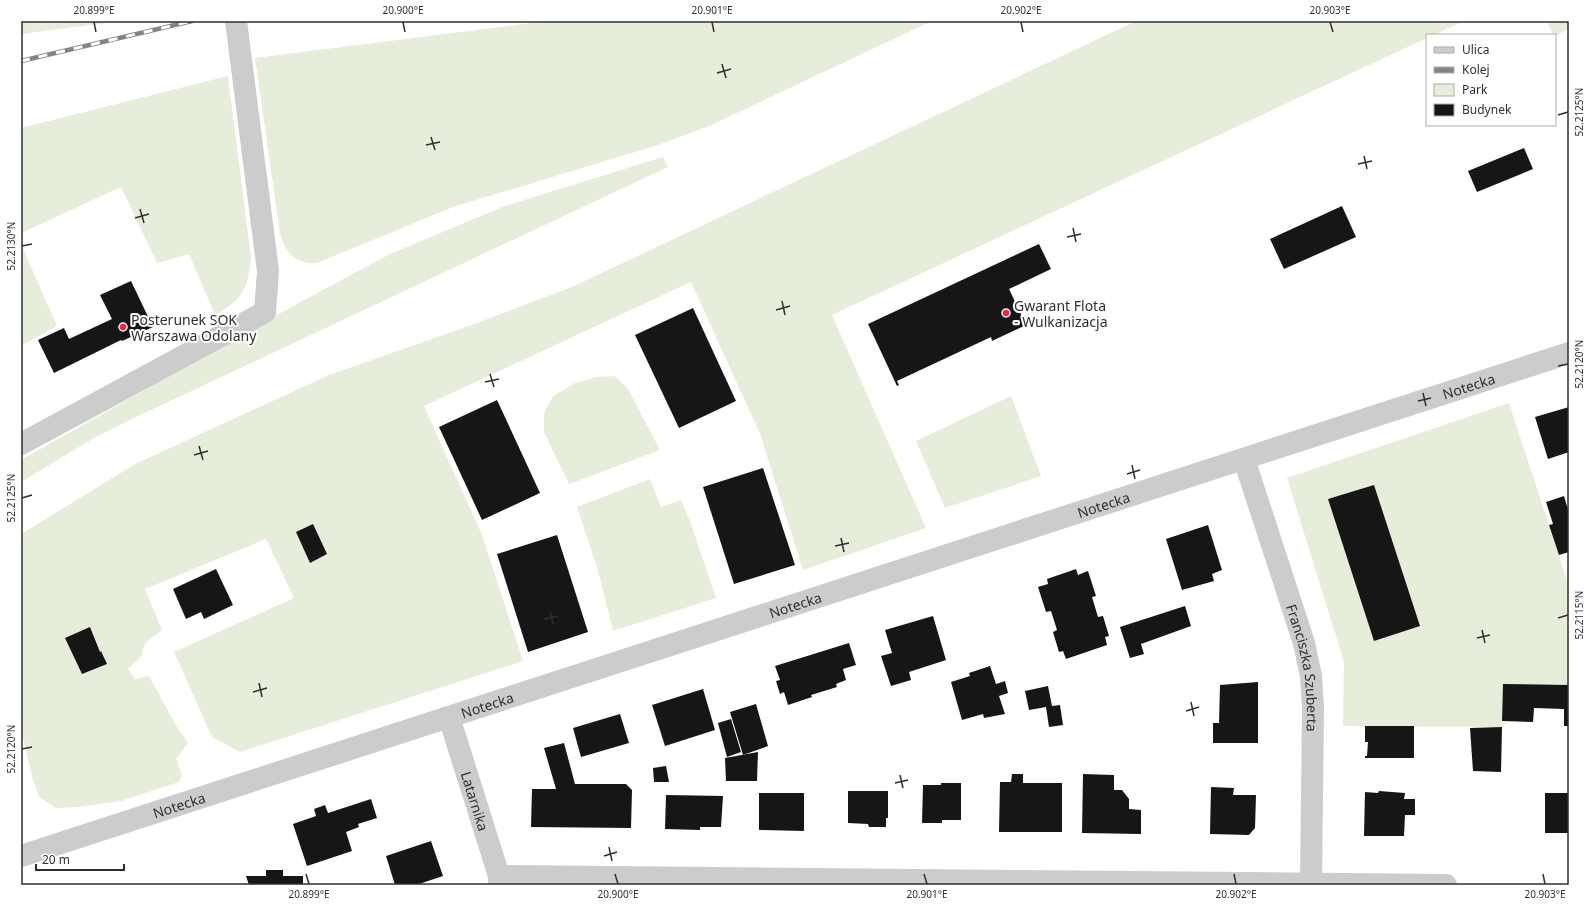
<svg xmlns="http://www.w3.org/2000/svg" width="1590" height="906" font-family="'Noto Sans',sans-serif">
	<rect width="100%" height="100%" fill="#fff"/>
	<g fill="#e6eddb">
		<path d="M21,21H122L21,34Z"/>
		<path d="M547,21H932L707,127L655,146L453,207L317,263C295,264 286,253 280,234L255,58Z"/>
		<path d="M1136,21H1464L1434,35H1427V38L832,315L926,528L803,570L760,434L691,282L424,406L482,535L523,661L240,752L212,737L174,652L294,598L266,539L145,589L162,630L145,643L141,657L128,669L135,679L149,676L177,727L188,743L176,759L182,775L179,782L121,801L79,807L56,808L39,797L32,776L21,729V534L137,463L329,375L469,326L574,286Z"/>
		<path d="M1547,21H1569V29L1555,36V35H1553Z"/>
		<path d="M228,76L251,257C248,289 243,299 215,315L189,254L157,263L121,187L21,233V128Z"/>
		<path d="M663,157L668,167L132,419L94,438L21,482V460L293,306L390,254L505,206Z"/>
		<path d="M21,244L57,326L21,346Z"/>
		<path d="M614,376L627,387L660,450L569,484L544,432V413L553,396L575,383L596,377Z"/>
		<path d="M1011,396L1041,476L945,508L916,441Z"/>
		<path d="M1509,403L1569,586V685L1503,684L1502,727L1343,726L1344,662L1287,478Z"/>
		<path d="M650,479L661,507L681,500L690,521L716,598L613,631L597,567L577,507Z"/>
	</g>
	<g fill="#161616">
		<path d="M1524,148L1533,169L1477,192L1468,171Z"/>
		<path d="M1342,206L1356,237L1284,269L1270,239Z"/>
		<path d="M1039,244L1051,269L1009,289L1026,325L992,341L991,337L897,381L899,385L897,386L868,324Z"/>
		<path d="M131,281L153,327L122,341L121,340L54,373L38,340L64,328L69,339L112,319L100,295Z"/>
		<path d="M693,308L736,401L679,428L635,335Z"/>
		<path d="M497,400L540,493L482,520L439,427Z"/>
		<path d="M1569,407V452L1548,459L1535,417Z"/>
		<path d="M763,468L795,565L734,584L703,487Z"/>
		<path d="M1374,485L1420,626L1374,641L1328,499Z"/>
		<path d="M1564,496L1569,513V552L1559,555L1549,525L1553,524L1546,502Z"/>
		<path d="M313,524L327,554L310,563L296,532Z"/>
		<path d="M1208,525L1222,570L1212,574L1214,581L1182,590L1166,539Z"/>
		<path d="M557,535L588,632L528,652L497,554Z"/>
		<path d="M216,569L233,605L204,619L201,612L186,619L173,589Z"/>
		<path d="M1076,569L1078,575L1088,571L1096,596L1092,597L1098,617L1103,616L1109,636L1105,637L1107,645L1066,659L1063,651L1059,652L1053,632L1057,630L1051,611L1046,612L1038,587L1048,584L1047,579Z"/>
		<path d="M1185,606L1191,626L1141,644L1144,654L1130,658L1120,627Z"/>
		<path d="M933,616L946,660L909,672L911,680L891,686L881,656L892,653L885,630Z"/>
		<path d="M90,627L100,652L101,651L107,664L82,674L65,638Z"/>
		<path d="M849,643L856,665L843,669L846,680L836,684L837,687L811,695L812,697L788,705L784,692L780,694L776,681L780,680L775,666Z"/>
		<path d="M990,666L996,684L1005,681L1008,693L999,696L1005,714L984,718L983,714L962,720L951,682L970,676L969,673Z"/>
		<path d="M1258,682V743H1213V723H1219L1220,685Z"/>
		<path d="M1503,684L1569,685V726H1564V709L1534,708L1533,722L1502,721Z"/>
		<path d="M1048,686L1052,706L1060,705L1063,725L1049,727L1046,707L1029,710L1025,691Z"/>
		<path d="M703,689L715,730L665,746L652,705Z"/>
		<path d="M756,704L768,746L743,755L730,712Z"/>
		<path d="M620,714L629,743L581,757L573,728Z"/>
		<path d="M731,719L741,752L727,757L718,723Z"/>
		<path d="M1365,726H1414V758H1365V756H1367L1368,742H1365Z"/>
		<path d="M1502,727L1501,772L1473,771L1470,728Z"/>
		<path d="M564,743L575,784H626L632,790L631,828L531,827L532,789H556L544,748Z"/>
		<path d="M758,752L757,781H726L725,758Z"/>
		<path d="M666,766L669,782H654L653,768Z"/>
		<path d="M1012,774H1023V783H1062V832H999L1000,782H1011Z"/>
		<path d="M1083,774L1114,775V790H1122L1129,799V809L1141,810V834L1082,833Z"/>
		<path d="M941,783H961V820H942V823H922L923,785H941Z"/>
		<path d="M1211,787L1234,788L1233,795H1256L1255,828L1249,835L1210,834Z"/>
		<path d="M848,791H888V818H886V827H869L868,824L848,823Z"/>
		<path d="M1379,791L1405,793L1404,799H1415V815H1405L1404,836H1364L1365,792L1378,793Z"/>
		<path d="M759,793H804V831L759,830Z"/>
		<rect x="1545" y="793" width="24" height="40"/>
		<path d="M666,795L723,796L721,827H700V830L665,829Z"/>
		<path d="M371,799L377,818L358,824L359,827L346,832L352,851L307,866L293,824L316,816L314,809L325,805L328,813Z"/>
		<path d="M431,841L443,876L416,885H395L386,856Z"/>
		<path d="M266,870H283V876H303V885H249L246,876H266Z"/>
	</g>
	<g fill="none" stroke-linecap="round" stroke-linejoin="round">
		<g stroke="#ccc" stroke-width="22">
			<path d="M21,444L265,312L268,271L236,21"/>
			<path id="s1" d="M1244,459L1304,643L1311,676L1313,708L1311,885"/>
			<path id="s2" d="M449,717L499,876V885"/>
			<path id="s3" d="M21,856L1569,353"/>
			<path d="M499,876L1446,885"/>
		</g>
		<defs>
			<path id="rail" d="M21,61L192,21"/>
		</defs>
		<use href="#rail" stroke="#848484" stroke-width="4.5"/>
		<use href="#rail" stroke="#fff" stroke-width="3" stroke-dasharray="9" stroke-linecap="butt"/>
	</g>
	<path fill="none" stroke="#2f2f2f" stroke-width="1.5" d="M94,22L96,32M403,22L405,32M712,22L714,32M1021,22L1023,32M1330,22L1333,32M722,64L726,78M717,73L731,69M1558,115L1568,112M431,137L435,150M426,145L440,142M1364,156L1367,169M1358,164L1372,161M140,209L144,223M135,218L149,214M1073,228L1076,242M1067,237L1081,234M22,246L32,244M782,301L785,315M776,310L790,306M1558,366L1568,364M490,374L494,387M485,382L499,379M1423,393L1426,406M1418,401L1431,398M199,446L203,460M194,455L208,451M1132,465L1135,479M1127,474L1140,470M22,498L32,495M841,538L844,552M835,546L849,543M550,611L553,624M1558,618L1568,615M544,619L558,616M1482,630L1485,643M1477,638L1490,635M259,683L262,697M253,692L267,688M1191,702L1194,716M1186,711L1199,707M22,749L32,747M900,775L903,788M895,783L908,780M609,847L612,861M604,856L617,852M306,874L309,884M615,874L618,884M924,874L927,884M1234,874L1236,884M1543,874L1545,884"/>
	<g fill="#f5223e" stroke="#fff" stroke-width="1.5">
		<circle cx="1006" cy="313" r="4"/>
		<circle cx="123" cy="327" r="4"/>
	</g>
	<g text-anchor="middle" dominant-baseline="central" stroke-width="4" stroke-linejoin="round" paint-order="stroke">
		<g font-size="14" fill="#2f2f2f" stroke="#fff" text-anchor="start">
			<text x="1014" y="305">Gwarant Flota<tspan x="1014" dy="16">- Wulkanizacja</tspan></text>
			<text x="131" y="319">Posterunek SOK<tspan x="131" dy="16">Warszawa Odolany</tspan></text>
		</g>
		<g font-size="14" fill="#2f2f2f" stroke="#fff">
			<text stroke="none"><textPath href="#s3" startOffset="1522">Notecka</textPath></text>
			<text stroke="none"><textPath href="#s3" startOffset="1138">Notecka</textPath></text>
			<text stroke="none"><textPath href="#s3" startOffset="814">Notecka</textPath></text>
			<text stroke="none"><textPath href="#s1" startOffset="218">Franciszka Szuberta</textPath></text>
			<text stroke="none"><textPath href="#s3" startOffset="490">Notecka</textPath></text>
			<text stroke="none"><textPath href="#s2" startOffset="88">Latarnika</textPath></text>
			<text stroke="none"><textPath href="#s3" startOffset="166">Notecka</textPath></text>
		</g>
	</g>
	<rect width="1590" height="906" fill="none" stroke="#ffffff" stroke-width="44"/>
	<rect x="1426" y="34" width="130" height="92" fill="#ffffff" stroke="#acacac"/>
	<rect x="1434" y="47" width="20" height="6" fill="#cccccc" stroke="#acacac"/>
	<text x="1462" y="54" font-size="12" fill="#2f2f2f">Ulica</text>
	<rect x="1434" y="67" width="20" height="6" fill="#848484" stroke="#acacac"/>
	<text x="1462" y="74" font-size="12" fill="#2f2f2f">Kolej</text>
	<rect x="1434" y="84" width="20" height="12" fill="#e6eddb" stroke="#acacac"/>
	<text x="1462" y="94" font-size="12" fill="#2f2f2f">Park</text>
	<rect x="1434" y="104" width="20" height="12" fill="#161616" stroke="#acacac"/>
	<text x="1462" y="114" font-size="12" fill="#2f2f2f">Budynek</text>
	<path d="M36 864v6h88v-6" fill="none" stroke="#2f2f2f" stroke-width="2"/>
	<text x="42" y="864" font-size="12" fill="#2f2f2f" stroke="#ffffff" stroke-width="3" paint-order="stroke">20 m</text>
	<rect x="22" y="22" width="1546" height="862" fill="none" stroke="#2f2f2f" stroke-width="1.5"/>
	<g font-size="10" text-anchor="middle" fill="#2f2f2f">
		<text x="94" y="14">20.899°E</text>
		<text x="403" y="14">20.900°E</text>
		<text x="712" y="14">20.901°E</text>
		<text x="1021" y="14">20.902°E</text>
		<text x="1330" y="14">20.903°E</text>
		<text transform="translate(1579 112) rotate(-90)" y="4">52.2125°N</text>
		<text transform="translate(11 246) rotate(-90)" y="4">52.2130°N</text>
		<text transform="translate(1579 364) rotate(-90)" y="4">52.2120°N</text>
		<text transform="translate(11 498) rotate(-90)" y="4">52.2125°N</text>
		<text transform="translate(1579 615) rotate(-90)" y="4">52.2115°N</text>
		<text transform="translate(11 749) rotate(-90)" y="4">52.2120°N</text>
		<text x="309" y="898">20.899°E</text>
		<text x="618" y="898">20.900°E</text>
		<text x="927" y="898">20.901°E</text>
		<text x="1236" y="898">20.902°E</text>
		<text x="1545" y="898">20.903°E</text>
	</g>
</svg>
